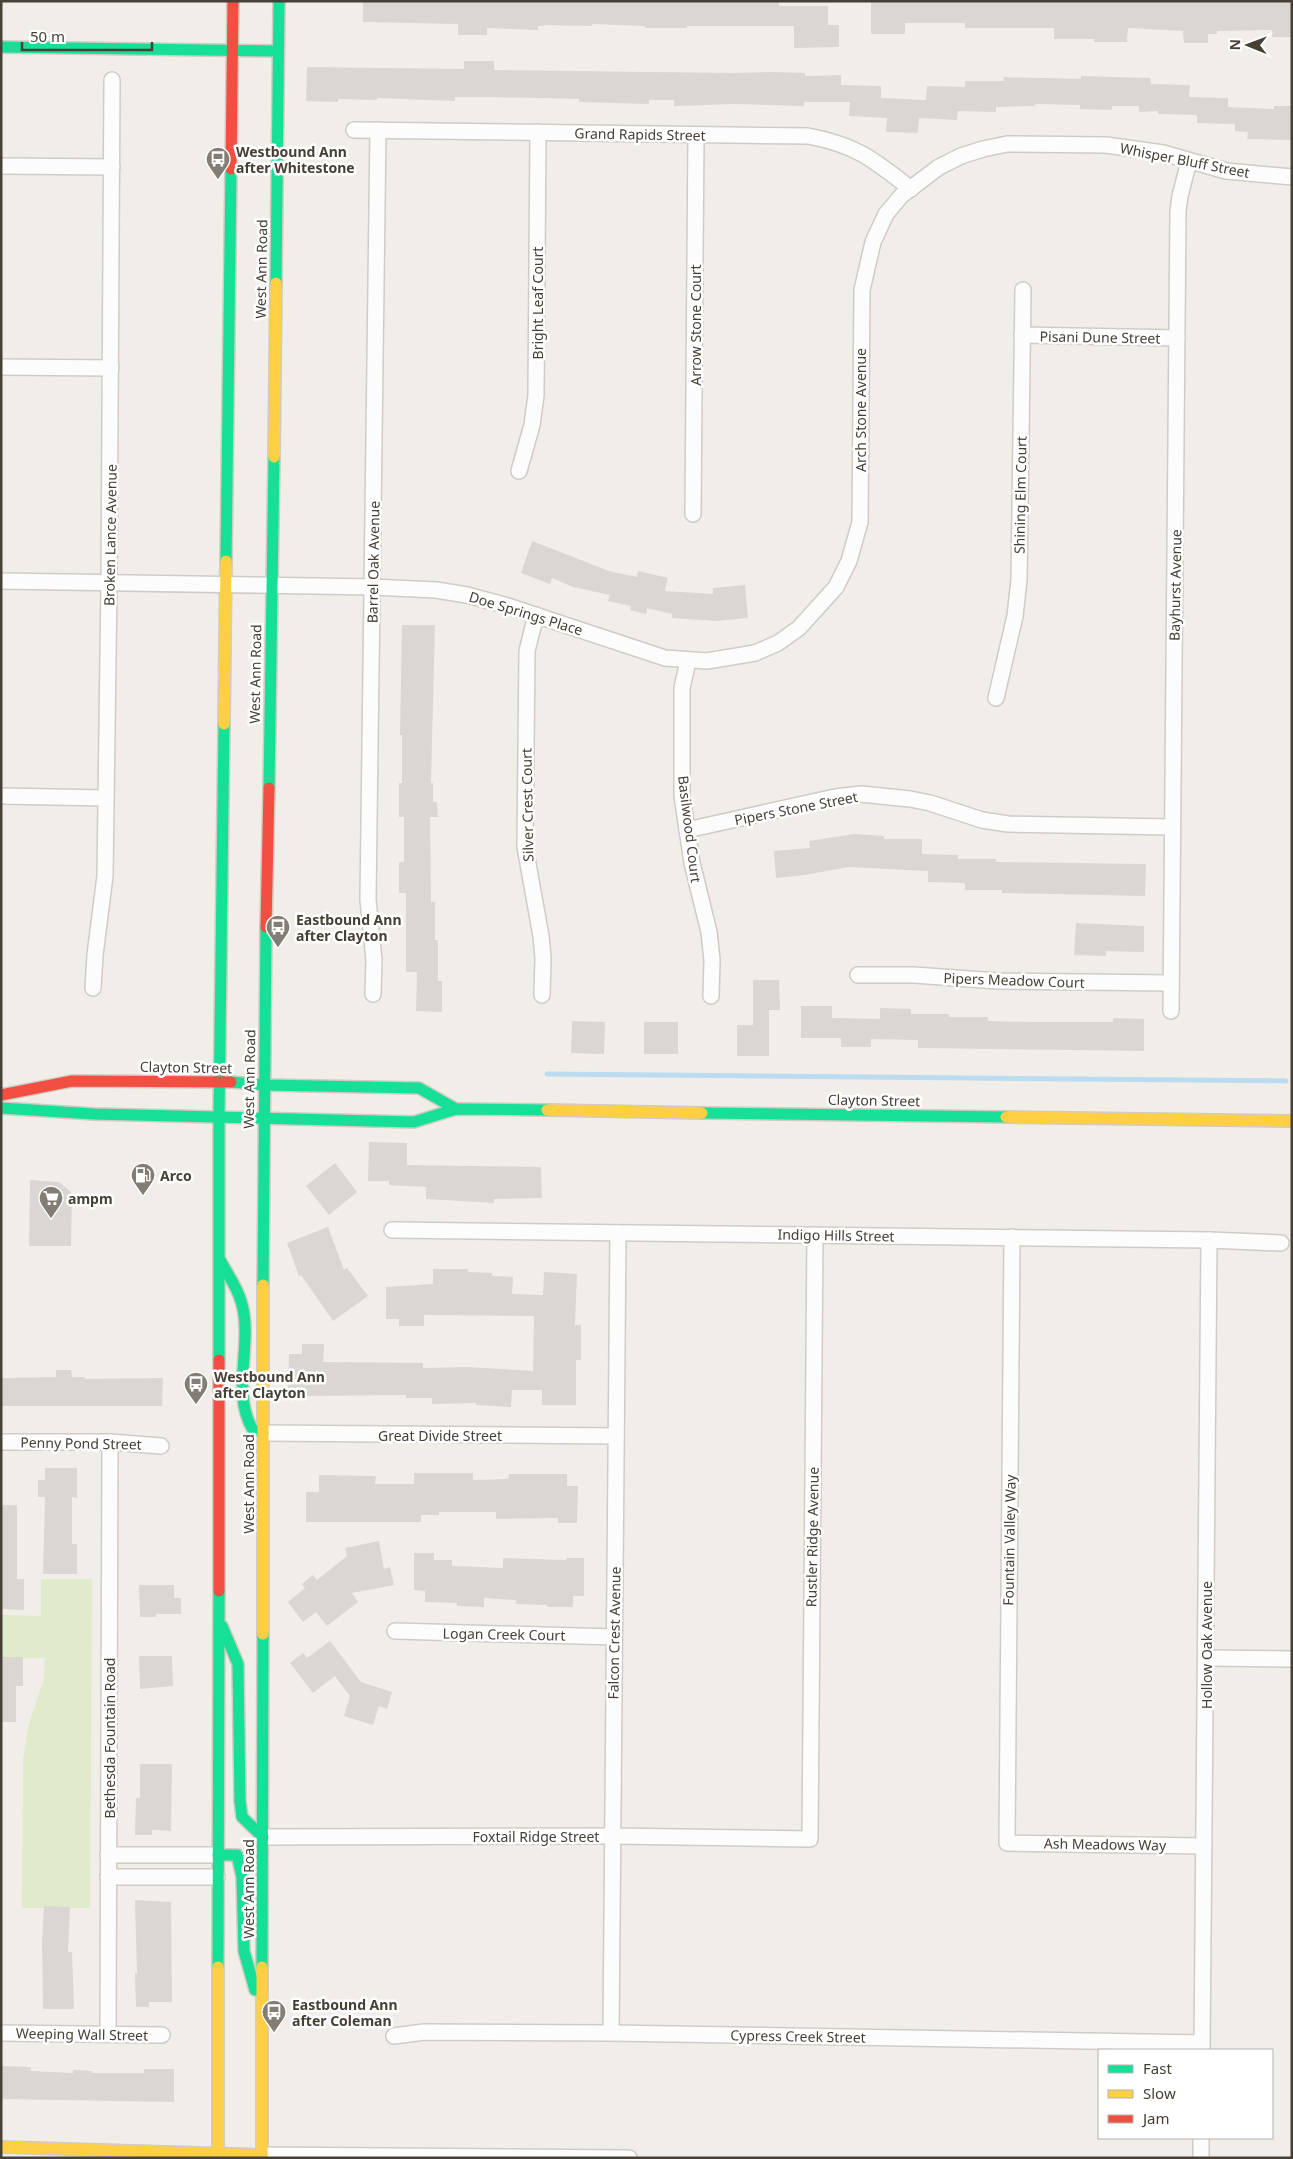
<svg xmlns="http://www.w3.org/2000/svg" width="1293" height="2159" font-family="'Noto Sans',sans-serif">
	<rect width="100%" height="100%" fill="#f1eeea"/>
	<path fill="#dfebca" d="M41,1579H92L90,1908H22L23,1760L28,1727L44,1678L45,1658H1V1615L41,1616Z"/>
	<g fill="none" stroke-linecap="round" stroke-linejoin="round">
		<path stroke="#badbf0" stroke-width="5" d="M547,1074L1286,1081"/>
	</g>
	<g fill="#dad7d2">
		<path d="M363,1H779V6H828V25H839V47L794,48V26H687V28H645V26L592,24V26L544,25V26H538V30L487,28V35H458V24L363,22Z"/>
		<path d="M871,1H1292V37H1272V30L1217,31V34H1208V43H1184L1183,31L1128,28L1127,42H1094V39H1054V28H965V23H905V34H871Z"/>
		<path d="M464,61H494V70L734,73L772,72L805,73V76L841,75V85L881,86V98L926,100L927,86L965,87V81H1004L1003,77L1081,79V76L1150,78L1151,84L1190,85L1189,97L1228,98V107L1274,109V106H1292V140L1247,139L1248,132L1235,131V124L1197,123V115L1158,114V111L1139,112V106H1112V110L1080,109V105L1035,104V106L996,107V112L958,111L957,120L919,118L918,133L886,132L887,118L849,116L850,102H804V106L734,104L674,106V100H649V104L579,102V99L494,97H455V101L377,98V100L338,99V102L306,101L307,67L464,69Z"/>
		<path d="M532,541L609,571L637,577L638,571L668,578L665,591L713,594V588L745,585L748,618L716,621L672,618V614L647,608L646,614L630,610L631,606L608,601L610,595L573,587L552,578L550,584L521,573Z"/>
		<path d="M402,625H435L431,783H433V802H437L438,817H430L431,902H435V940H438V981H442V1012L416,1011L417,972H406V893H399V862H404V817H399V783H402V735H400Z"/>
		<path d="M854,834L884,836V839H922V854L958,855V859H996V862L1146,864L1145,896L1002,893V890H965V883L928,882V871L848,867L805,875L776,878L774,851L810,848L809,841Z"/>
		<path d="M1076,923L1144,926V952L1106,951V956L1074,955Z"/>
		<path d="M753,980H779L780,1010H769V1056H737V1025H753Z"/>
		<path d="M801,1006H832V1018L880,1019V1008L911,1009V1014H949V1017H988V1021L1035,1022H1113V1018L1144,1019V1051L918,1048V1040L871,1039V1047H841V1038H801Z"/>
		<path d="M572,1021L605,1022L604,1054L571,1053Z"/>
		<rect x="644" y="1022" width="34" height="32"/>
		<path d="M369,1142L407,1143V1165L541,1167L542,1198L494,1199V1203L426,1199V1187L389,1185V1181H368Z"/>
		<path d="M335,1163L357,1192L329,1215L306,1186Z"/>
		<path d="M30,1180L59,1182L72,1193L71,1246H29Z"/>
		<path d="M328,1227L344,1270L347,1268L368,1296L333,1321L301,1275L299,1276L287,1243Z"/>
		<path d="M433,1269H468V1272L492,1273V1276L513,1277L512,1294L543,1295L544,1272L577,1274L575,1325H581V1360H576V1405H542V1390H512L511,1407L476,1405V1403L432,1404V1398H406V1395L301,1396V1389L288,1388L289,1354H302V1344H324L323,1362L423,1363V1368L467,1367L533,1371L534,1316L424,1315V1326H399V1319H386V1287L433,1284Z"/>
		<path d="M56,1370H71L72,1377H85V1379L163,1378L162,1406H1V1378L56,1377Z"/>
		<path d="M45,1468H77V1498L72,1497V1544H77V1574H43L45,1497H38V1480H45Z"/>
		<path d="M414,1473H473V1480L508,1479L509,1474H567V1486H578L577,1523H558V1518L496,1519V1512H439V1515H421V1522H306V1492H319V1475L376,1476L375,1484H414Z"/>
		<path d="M1,1505H17V1579H24V1610L1,1609Z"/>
		<path d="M379,1541L384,1569L390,1567L394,1585L352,1593L358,1602L327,1626L316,1612L303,1622L288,1602L305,1588L302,1584L313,1575L317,1580L347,1556L345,1548Z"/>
		<path d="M414,1553H434V1560H452V1566L503,1568V1558L566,1560V1558H584V1596H573V1607H547V1605L516,1604V1600L484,1598V1607L457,1606V1603L425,1602V1591L414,1590Z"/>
		<path d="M139,1585H174V1598H181V1614H156V1617H140Z"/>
		<path d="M330,1641L361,1682L392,1692L387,1709L379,1706L373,1725L344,1716L350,1696L335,1676L313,1693L290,1663L303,1653L307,1658Z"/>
		<path d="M139,1656H172L173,1686L140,1689Z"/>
		<path d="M1,1657H23V1686H16V1722H1Z"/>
		<path d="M140,1764H172L171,1831L152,1830V1835H135L136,1798H140Z"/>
		<path d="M135,1900L171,1902L172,2002H149V2007H136L135,1973H137Z"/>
		<path d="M44,1906L70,1907L68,1952H72L74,2009H43L42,1943Z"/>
		<path d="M2,2066L31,2067V2071L73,2073V2070L92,2071V2073H144V2069H174V2102L1,2099Z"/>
	</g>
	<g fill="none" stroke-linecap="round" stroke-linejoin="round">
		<defs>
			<g id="street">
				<path d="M354,130L808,136C856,145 873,159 911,189"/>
				<path d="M1,166L112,167"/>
				<path d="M1022,335L1177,338"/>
				<path d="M1,367L111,368"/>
				<path d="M519,471L532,425L536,395L538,132"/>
				<path d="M693,514L696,135"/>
				<path d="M1,581L372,587L436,590L467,595L508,606L665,658L707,661L755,653L778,643L799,628L836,587L849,561L860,522L862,290L873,242L886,214L902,195L939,167L961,156L983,149L1007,144L1106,145L1163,153L1226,171L1292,177"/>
				<path d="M536,615L527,651L525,847L541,936L543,958L542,995"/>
				<path d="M688,661L682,688V796L692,863L709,932L712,960L711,996"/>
				<path d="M996,698L1015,616L1019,580L1023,290"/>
				<path d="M1,796L106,798"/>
				<path d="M687,830L835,797L861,794L910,799L930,803L982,820L1008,824L1172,827"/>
				<path d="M858,975H914L998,981L1171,983"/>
				<path d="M93,988L95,955L105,876L109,583L112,80"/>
				<path d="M373,994L374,960L368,900L378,130"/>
				<path d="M1171,1011L1178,211L1180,196L1189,161"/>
				<path d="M392,1230L1209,1240L1281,1243"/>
				<path d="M1012,1237L1007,1843L1204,1846"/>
				<path d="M263,1433L616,1436"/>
				<path d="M1,1442H110L161,1446"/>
				<path d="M395,1631L614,1637"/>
				<path d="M1206,1658L1292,1659"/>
				<path d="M263,1837L613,1836L810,1839L815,1235"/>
				<path d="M108,1855H218"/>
				<path d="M108,1877H217"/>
				<path d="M1,2033L162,2035"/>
				<path d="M611,2033L618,1233"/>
				<path d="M108,2034L110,1442"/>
				<path d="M394,2036L424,2032L611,2033L1202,2043"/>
				<path d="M1202,2050L1209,1240"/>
				<path d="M262,2155L629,2158"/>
				<path d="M1201,2158V2138"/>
			</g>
			<g id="fast">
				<path d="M1,47L278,51"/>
				<path d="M276,283L279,1"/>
				<path d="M226,561L231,169"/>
				<path d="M269,788L274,457"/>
				<path d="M231,1082L264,1085L419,1088L456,1109"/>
				<path d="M1,1108L94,1114L414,1122L456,1109L547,1110"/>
				<path d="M702,1113L1006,1117"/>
				<path d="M220,1260C227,1273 237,1287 241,1301C254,1342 230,1392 253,1430L263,1433"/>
				<path d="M263,1285L266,927"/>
				<path d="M219,1360V1116L224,724"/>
				<path d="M222,1626L238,1664L240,1801L242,1817L263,1837"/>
				<path d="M218,1855H237L242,1877L244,1951L255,1990"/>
				<path d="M218,1967L219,1591"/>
				<path d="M262,1967L263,1634"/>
			</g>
			<g id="slow">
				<path d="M274,457L276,283"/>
				<path d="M224,724L226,561"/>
				<path d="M547,1110L702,1113"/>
				<path d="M1006,1117L1292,1121"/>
				<path d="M263,1634V1285"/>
				<path d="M1,2147L262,2155"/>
				<path d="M218,2158V1967"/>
				<path d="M262,2158V1967"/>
			</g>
			<g id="jam">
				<path d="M231,169L233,1"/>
				<path d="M266,927L269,788"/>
				<path d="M1,1095L72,1081L231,1082"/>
				<path d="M219,1591V1360"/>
			</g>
		</defs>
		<use href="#street" stroke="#cfccc7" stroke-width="18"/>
		<use href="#fast" stroke="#d1cbc1" stroke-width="14"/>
		<use href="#slow" stroke="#d1cbc1" stroke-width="14"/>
		<use href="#jam" stroke="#d1cbc1" stroke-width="14"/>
		<use href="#street" stroke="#fdfcfc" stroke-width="15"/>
		<use href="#fast" stroke="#16e098" stroke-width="11"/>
		<use href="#slow" stroke="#ffcf43" stroke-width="11"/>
		<use href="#jam" stroke="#f24e42" stroke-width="11"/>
	</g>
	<defs>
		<symbol id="bus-pin" viewBox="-11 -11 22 30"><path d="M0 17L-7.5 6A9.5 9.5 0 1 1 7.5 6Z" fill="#827d75" stroke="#fff"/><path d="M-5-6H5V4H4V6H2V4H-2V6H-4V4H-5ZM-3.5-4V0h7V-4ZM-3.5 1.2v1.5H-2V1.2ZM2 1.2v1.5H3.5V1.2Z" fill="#fff"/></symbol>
		<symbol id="fuel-pin" viewBox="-11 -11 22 30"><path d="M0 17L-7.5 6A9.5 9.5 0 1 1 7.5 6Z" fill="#827d75" stroke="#fff"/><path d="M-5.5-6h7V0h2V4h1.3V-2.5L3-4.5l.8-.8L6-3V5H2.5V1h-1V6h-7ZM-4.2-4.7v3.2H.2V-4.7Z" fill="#fff"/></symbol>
		<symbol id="supermarket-pin" viewBox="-11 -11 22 30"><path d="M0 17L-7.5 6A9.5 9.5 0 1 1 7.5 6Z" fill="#827d75" stroke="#fff"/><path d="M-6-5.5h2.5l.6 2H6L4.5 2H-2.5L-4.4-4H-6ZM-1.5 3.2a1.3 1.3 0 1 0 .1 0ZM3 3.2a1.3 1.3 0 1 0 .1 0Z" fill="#fff"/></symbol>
	</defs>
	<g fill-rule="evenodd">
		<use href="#bus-pin" x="204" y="145" width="28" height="38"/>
		<use href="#bus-pin" x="264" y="913" width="28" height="38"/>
		<use href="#fuel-pin" x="129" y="1161" width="28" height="38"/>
		<use href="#supermarket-pin" x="37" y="1184" width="28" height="38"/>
		<use href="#bus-pin" x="182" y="1370" width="28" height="38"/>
		<use href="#bus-pin" x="260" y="1998" width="28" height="38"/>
	</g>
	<g text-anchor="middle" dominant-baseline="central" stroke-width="5" stroke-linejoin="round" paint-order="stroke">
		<g font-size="14" fill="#474036" stroke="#fff">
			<text transform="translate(640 134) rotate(1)">Grand Rapids Street</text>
			<text transform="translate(1185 160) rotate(11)">Whisper Bluff Street</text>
			<text transform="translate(261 269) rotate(-89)">West Ann Road</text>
			<text transform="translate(537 303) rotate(-90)">Bright Leaf Court</text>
			<text transform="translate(695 325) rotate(-90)">Arrow Stone Court</text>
			<text transform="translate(1100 337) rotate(1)">Pisani Dune Street</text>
			<text transform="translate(860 410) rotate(-90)">Arch Stone Avenue</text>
			<text transform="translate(1020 495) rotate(-89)">Shining Elm Court</text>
			<text transform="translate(110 535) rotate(-89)">Broken Lance Avenue</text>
			<text transform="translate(373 562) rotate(-89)">Barrel Oak Avenue</text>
			<text transform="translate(1175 585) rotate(-89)">Bayhurst Avenue</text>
			<text transform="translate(526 613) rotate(17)">Doe Springs Place</text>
			<text transform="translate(255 674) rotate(-89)">West Ann Road</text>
			<text transform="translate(527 805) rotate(-91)">Silver Crest Court</text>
			<text transform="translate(796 808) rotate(-11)">Pipers Stone Street</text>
			<text transform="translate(690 829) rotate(83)">Basilwood Court</text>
			<text transform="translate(1014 980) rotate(2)">Pipers Meadow Court</text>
			<text transform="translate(186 1067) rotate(1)">Clayton Street</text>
			<text transform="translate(249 1079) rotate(-89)">West Ann Road</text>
			<text transform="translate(874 1100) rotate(1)">Clayton Street</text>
			<text transform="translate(836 1235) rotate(1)">Indigo Hills Street</text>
			<text x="440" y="1435">Great Divide Street</text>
			<text transform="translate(81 1443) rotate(1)">Penny Pond Street</text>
			<text transform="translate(248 1484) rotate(-90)">West Ann Road</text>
			<text transform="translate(812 1537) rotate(-89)">Rustler Ridge Avenue</text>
			<text transform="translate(1009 1540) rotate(-89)">Fountain Valley Way</text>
			<text transform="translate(614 1633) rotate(-89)">Falcon Crest Avenue</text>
			<text transform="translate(504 1634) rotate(1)">Logan Creek Court</text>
			<text transform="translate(1206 1645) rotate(-90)">Hollow Oak Avenue</text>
			<text transform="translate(109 1738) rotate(-90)">Bethesda Fountain Road</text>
			<text x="536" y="1836">Foxtail Ridge Street</text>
			<text transform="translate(1105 1844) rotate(1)">Ash Meadows Way</text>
			<text transform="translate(248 1889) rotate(-90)">West Ann Road</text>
			<text transform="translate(82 2034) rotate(1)">Weeping Wall Street</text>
			<text transform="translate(798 2036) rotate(1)">Cypress Creek Street</text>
		</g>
		<g font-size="14" font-weight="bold" fill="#474036" stroke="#fff" text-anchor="start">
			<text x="236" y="151">Westbound Ann<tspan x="236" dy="16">after Whitestone</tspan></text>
			<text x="296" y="919">Eastbound Ann<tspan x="296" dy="16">after Clayton</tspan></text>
			<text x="160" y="1175">Arco</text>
			<text x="68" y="1198">ampm</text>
			<text x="214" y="1376">Westbound Ann<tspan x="214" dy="16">after Clayton</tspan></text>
			<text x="292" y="2004">Eastbound Ann<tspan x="292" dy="16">after Coleman</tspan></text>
		</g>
	</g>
	<rect width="1293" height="2159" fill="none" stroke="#474036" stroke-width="5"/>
	<rect x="1098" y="2049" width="175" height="90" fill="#ffffff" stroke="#b5b3af"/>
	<rect x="1108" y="2065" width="25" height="8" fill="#16e098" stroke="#b5b3af"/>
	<text x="1143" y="2074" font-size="15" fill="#474036">Fast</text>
	<rect x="1108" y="2090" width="25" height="8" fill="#ffcf43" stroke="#b5b3af"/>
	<text x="1143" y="2099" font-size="15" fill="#474036">Slow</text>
	<rect x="1108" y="2115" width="25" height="8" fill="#f24e42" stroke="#b5b3af"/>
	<text x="1143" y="2124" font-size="15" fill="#474036">Jam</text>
	<g transform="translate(1248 45) rotate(271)" stroke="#ffffff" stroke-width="4" paint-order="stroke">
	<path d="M0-4L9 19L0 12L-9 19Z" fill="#474036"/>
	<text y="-8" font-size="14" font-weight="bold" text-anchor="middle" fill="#474036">N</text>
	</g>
	<path d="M22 42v8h130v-8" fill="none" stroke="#474036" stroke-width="2.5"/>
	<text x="30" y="42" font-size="15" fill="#474036" stroke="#ffffff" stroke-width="4" paint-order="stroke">50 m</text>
</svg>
